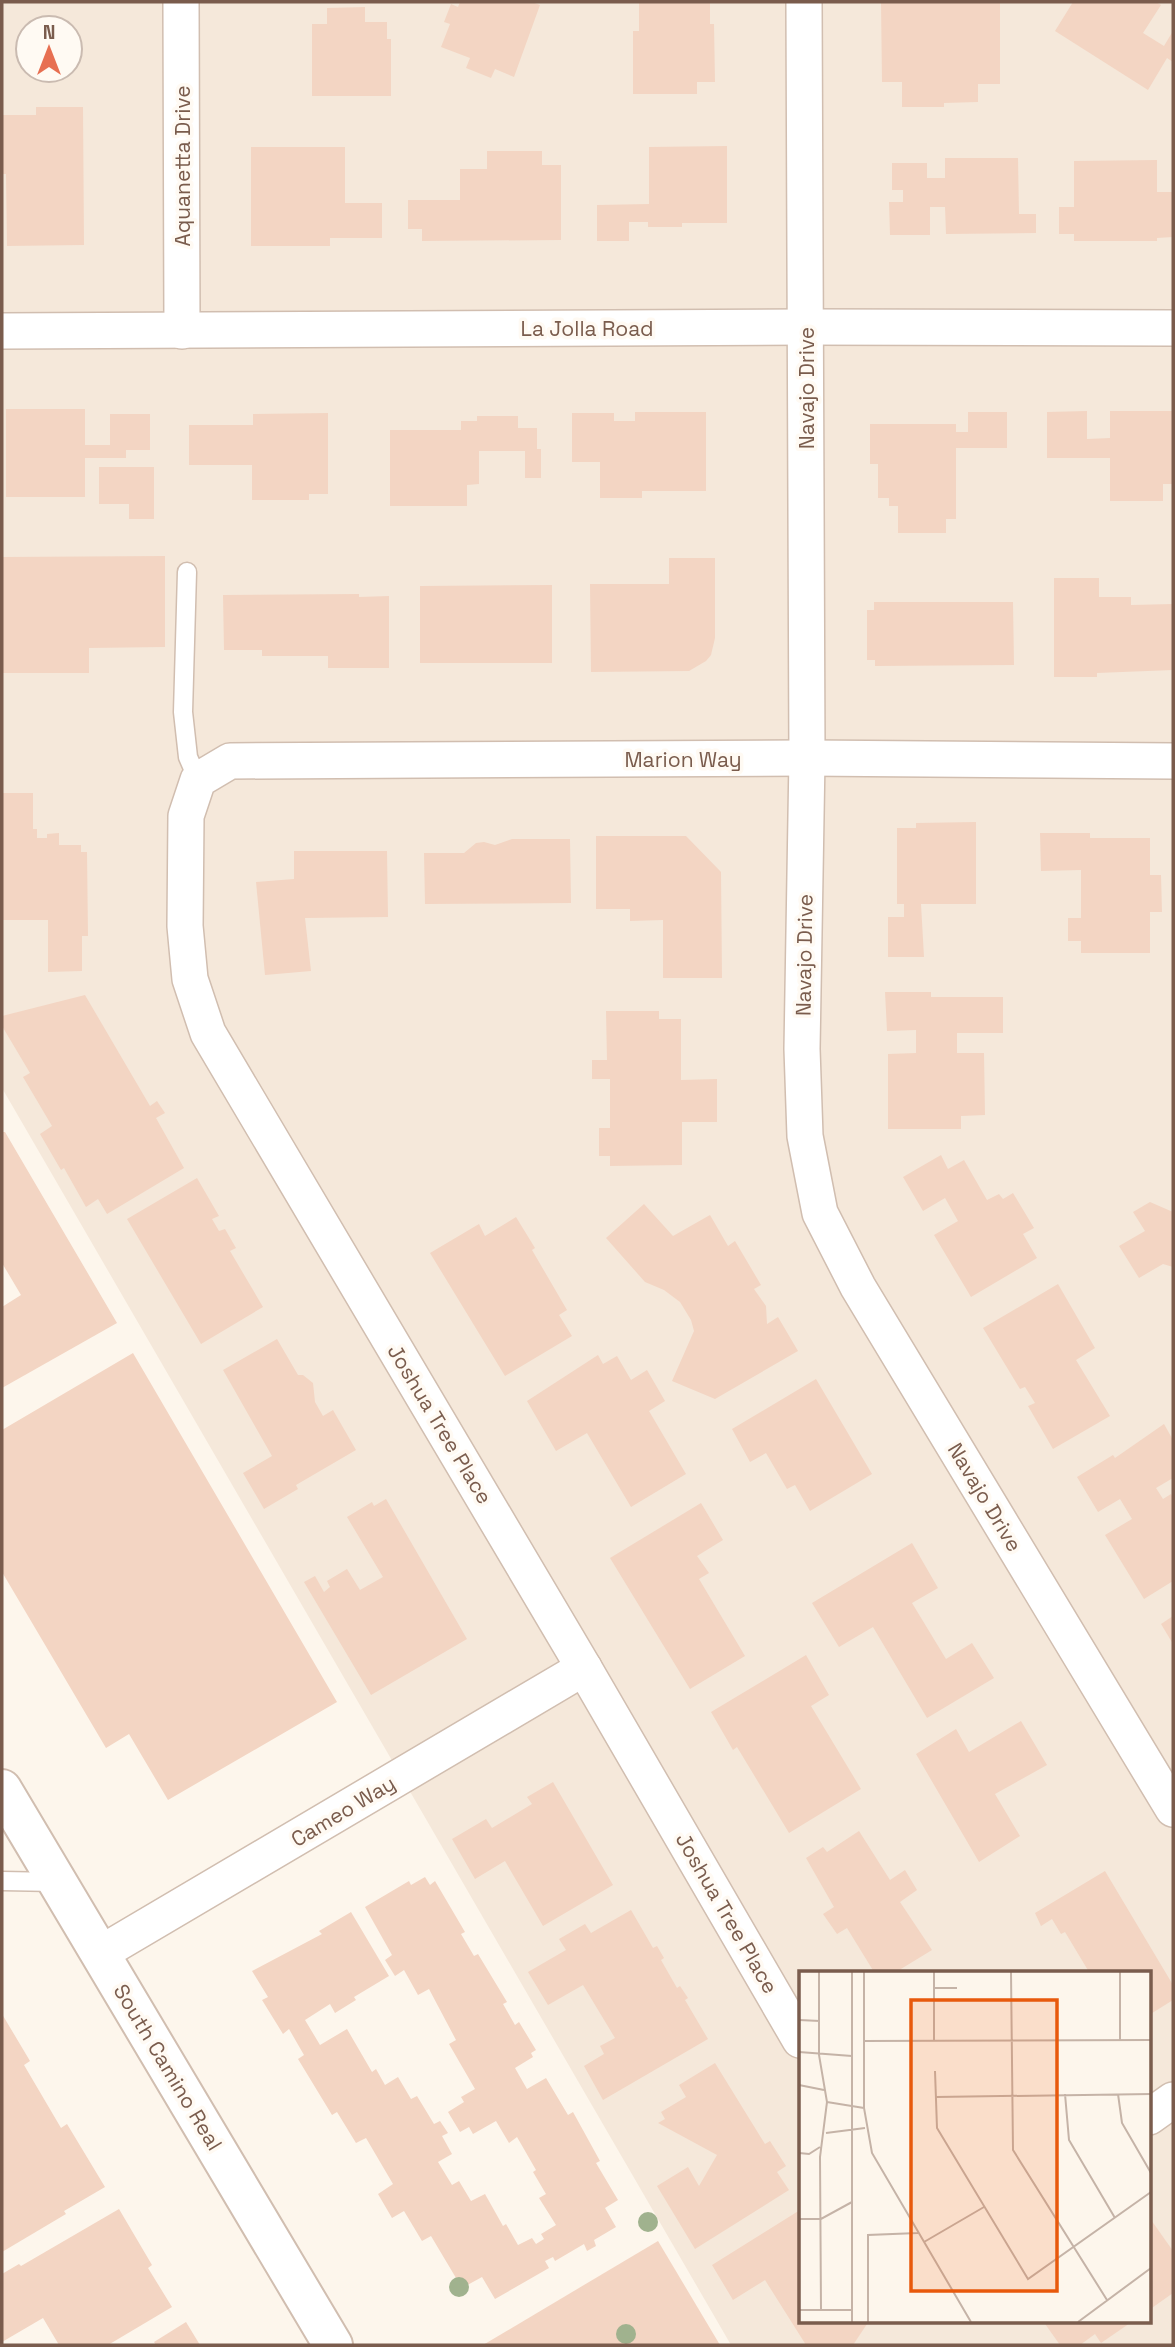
<svg xmlns="http://www.w3.org/2000/svg" width="1175" height="2347" font-family="'Space Grotesk',sans-serif">
	<rect width="100%" height="100%" fill="#fdf6ec"/>
	<path fill="#f5e8da" fill-rule="evenodd" d="M2,2H1173V2345H731L2,1088ZM28,28H70V70H28ZM800,1972H1149V2321H800Z"/>
	<g fill="#f3d5c3">
		<path d="M460,2H532L540,5L514,77L495,69L491,78L466,68L470,58L441,47L450,24L444,22L451,4L458,7Z"/>
		<path d="M639,2H710V24H714L715,82H697V94H633V31H639Z"/>
		<path d="M881,2H1000V84H978V102L944,103V107H902V82H882Z"/>
		<path d="M1073,2H1156L1161,5L1143,33L1164,46L1173,31V62L1167,58L1148,90L1055,31Z"/>
		<path d="M365,7V22H387V39H391V96H312V24H327V8Z"/>
		<path d="M36,107H83L84,245L7,246L6,174H2V115H36Z"/>
		<path d="M727,146V223H682V227H648V222H629V241H597V205L649,204V147Z"/>
		<path d="M251,147H345V203H382V238H330V246H251Z"/>
		<path d="M487,151H542V165H561V240L422,241V229H408V200H460V169H487Z"/>
		<path d="M945,158H1018L1019,214H1036V233L946,234L945,207H930V235H890L889,202H903V190H892V163H927V178H945Z"/>
		<path d="M1157,160V192H1173V237L1157,238V241H1074V234H1059V207H1074V161Z"/>
		<path d="M6,409H85V445H110V414H150V450H126V458H85V497H6Z"/>
		<path d="M1087,411V439L1110,438V411H1173V484H1163V501H1110V458H1047V412Z"/>
		<path d="M635,412H706V491H642V498H600V462H572V413H614V421H635Z"/>
		<path d="M968,412H1007V448H956V519H946V533H898V506H889V498H878V464H870V424H956V432H968Z"/>
		<path d="M328,413V494H309V500H252V465H189V425H253V414Z"/>
		<path d="M477,416H518V428H537V449H541V478H525V451H479V484L467,485V506H390V430H461V421H477Z"/>
		<path d="M99,467H154V519H129V504H99Z"/>
		<path d="M165,556V647L89,648V673H2V557Z"/>
		<path d="M669,558H715V638L711,655L706,661L689,671L591,672L590,584H669Z"/>
		<path d="M1054,578H1099V597H1131V605L1173,604V670L1097,673V677H1054Z"/>
		<path d="M552,585V663H420V586Z"/>
		<path d="M359,594V597L389,596V668H328V656H262V650H224L223,595Z"/>
		<path d="M874,602H1013L1014,665L875,666V660H867V610H874Z"/>
		<path d="M2,793H33V829H37V838H47V834L59,833V845H81V852H87L88,936H82V971L48,972V920H2Z"/>
		<path d="M976,822V904H921L924,957H888V917H904V904H897V828H916V823Z"/>
		<path d="M1040,833H1090V838H1150V875H1161L1162,912H1150V953H1081V941H1068V918H1081V870L1041,871Z"/>
		<path d="M596,836H686L721,872L722,978H663V920L630,921V909H596Z"/>
		<path d="M512,839H570L571,903L425,904L424,853H464L476,843L484,842L495,845Z"/>
		<path d="M294,851H387L388,917L305,918L311,971L265,975L256,882L294,879Z"/>
		<path d="M885,992H931V997H1003V1033H957V1053H984L985,1115L961,1116V1129H888V1054L916,1053V1030L887,1031Z"/>
		<path d="M85,995L150,1106L157,1101L165,1113L156,1118L184,1168L107,1214L98,1199L86,1207L64,1168L61,1170L40,1134L52,1126L23,1077L30,1073L2,1026V1016Z"/>
		<path d="M606,1011H659V1019H681V1080L717,1079V1122H682V1165L610,1166V1156H599V1128H610V1079H592V1060H607Z"/>
		<path d="M2,1132H5L117,1323L2,1388V1307L21,1295L2,1263Z"/>
		<path d="M941,1155L948,1169L964,1160L987,1200L999,1194L1003,1199L1013,1193L1034,1228L1023,1234L1037,1258L971,1297L934,1235L958,1221L945,1198L923,1211L903,1177Z"/>
		<path d="M197,1178L219,1216L212,1219L219,1231L225,1229L236,1248L230,1251L263,1307L201,1344L127,1219Z"/>
		<path d="M1150,1202L1173,1212V1267L1163,1264L1139,1278L1119,1246L1145,1231L1133,1212Z"/>
		<path d="M644,1204L673,1236L710,1215L728,1246L735,1241L761,1285L754,1289L766,1306L767,1324L778,1317L798,1351L715,1399L672,1381L694,1331L691,1320L680,1302L664,1290L645,1282L606,1238Z"/>
		<path d="M516,1217L535,1248L532,1250L567,1310L559,1315L572,1336L505,1376L430,1253L479,1224L485,1236Z"/>
		<path d="M1058,1284L1095,1348L1076,1360L1110,1416L1053,1449L1028,1406L1035,1403L1025,1387L1020,1389L983,1328Z"/>
		<path d="M277,1339L298,1375H303L313,1383L315,1402L323,1416L333,1410L356,1450L296,1485L298,1489L264,1509L243,1473L272,1456L223,1370Z"/>
		<path d="M133,1353L337,1702L168,1800L129,1734L106,1748L2,1572V1430Z"/>
		<path d="M598,1355L603,1364L617,1356L631,1380L647,1370L665,1401L649,1411L686,1474L631,1507L587,1433L556,1451L527,1401Z"/>
		<path d="M816,1379L872,1474L810,1511L795,1485L787,1489L766,1453L750,1462L732,1429Z"/>
		<path d="M1164,1424L1173,1440V1478L1156,1488L1163,1499L1171,1494L1173,1498V1581L1144,1599L1105,1535L1132,1519L1120,1499L1098,1512L1077,1477L1113,1455L1115,1458Z"/>
		<path d="M386,1499L467,1639L371,1695L304,1582L315,1576L324,1592L330,1587L327,1581L347,1569L360,1590L383,1577L347,1517L372,1502L374,1506Z"/>
		<path d="M701,1503L723,1540L697,1556L709,1573L699,1579L745,1656L690,1689L610,1558Z"/>
		<path d="M912,1543L938,1588L912,1603L946,1659L972,1643L994,1678L927,1718L873,1627L839,1647L812,1603Z"/>
		<path d="M1173,1616V1644L1161,1624Z"/>
		<path d="M806,1655L829,1695L811,1706L861,1789L789,1833L737,1747L733,1750L711,1712Z"/>
		<path d="M1021,1721L1047,1765L995,1794L1020,1836L979,1862L916,1754L956,1729L969,1752Z"/>
		<path d="M553,1782L613,1885L543,1926L505,1861L475,1879L452,1839L486,1819L492,1828L532,1804L527,1797Z"/>
		<path d="M859,1831L890,1880L905,1870L917,1890L900,1902L932,1950L896,1972H874L847,1928L837,1934L823,1914L834,1907L806,1858L823,1847L827,1852Z"/>
		<path d="M1105,1871L1173,1985V2000L1149,2015V1972H1089L1065,1932L1061,1934L1052,1919L1041,1926L1035,1913Z"/>
		<path d="M425,1877L430,1885L435,1881L465,1932L461,1934L474,1956L478,1954L507,2002L503,2004L515,2025L519,2022L536,2050L531,2053L533,2057L515,2068L527,2089L546,2078L568,2115L573,2112L600,2161L596,2163L618,2200L605,2208L616,2227L594,2240L596,2246L587,2251L584,2244L555,2261L553,2257L545,2261L549,2268L495,2299L482,2277L462,2288L431,2236L422,2241L404,2211L392,2218L378,2194L393,2184L366,2138L356,2143L337,2112L332,2115L298,2059L304,2055L289,2029L283,2034L262,2000L268,1997L252,1971L322,1934L319,1931L351,1912L389,1976L354,1997L356,2000L335,2013L330,2004L305,2020L320,2045L347,2029L372,2072L376,2069L385,2085L398,2077L411,2099L417,2096L434,2124L440,2121L448,2133L442,2136L452,2154L438,2162L452,2185L459,2181L471,2201L485,2194L503,2226L506,2224L518,2245L532,2238L536,2244L544,2239L541,2234L556,2225L539,2198L546,2194L533,2172L536,2170L517,2137L509,2143L496,2121L473,2134L469,2127L460,2132L448,2112L464,2102L461,2097L475,2089L449,2044L456,2040L429,1989L418,1995L404,1970L395,1976L385,1960L392,1955L365,1907L409,1881L411,1885Z"/>
		<path d="M631,1910L653,1948L657,1946L664,1958L661,1960L677,1988L680,1986L688,1998L685,2000L708,2039L603,2100L584,2066L604,2054L600,2046L615,2038L583,1985L548,2005L528,1972L566,1950L559,1939L585,1924L591,1933Z"/>
		<path d="M2,2014L30,2061L24,2065L61,2128L67,2124L105,2187L64,2211L66,2214L2,2252Z"/>
		<path d="M715,2063L765,2144L770,2141L786,2166L777,2172L789,2190L695,2249L657,2186L688,2167L699,2186L717,2155L658,2123L665,2119L661,2112L686,2097L679,2085Z"/>
		<path d="M119,2209L152,2265L148,2268L172,2307L108,2345H59L43,2318L2,2342V2274L19,2264L21,2266Z"/>
		<path d="M800,2210V2321H865L867,2324L853,2345H806L765,2280L733,2300L712,2265Z"/>
		<path d="M1149,2217L1173,2251V2293L1149,2310Z"/>
		<path d="M658,2241L720,2345H483Z"/>
		<path d="M1043,2321H1133L1101,2343L1095,2334L1080,2345H1060Z"/>
		<path d="M186,2322L200,2345H156L154,2342Z"/>
	</g>
	<g fill="none" stroke-linecap="round" stroke-linejoin="round">
		<defs>
			<g id="service">
				<path d="M187,572L183,712L188,757L198,780"/>
				<path d="M2,1881L57,1882"/>
			</g>
			<g id="minor">
				<path d="M181,2L182,331"/>
				<path d="M804,2L807,758L802,1049L805,1136L820,1213L858,1287L1173,1809"/>
				<path d="M2,331L806,327L1173,328"/>
				<path d="M101,1953L584,1668"/>
				<path d="M800,2040L584,1668L208,1033L190,979L185,926L186,816L198,780L230,761L807,758L1173,761"/>
				<path d="M1149,2117L1173,2100"/>
			</g>
			<path id="tertiary" d="M2,1789L333,2345"/>
		</defs>
		<use href="#service" stroke="#d1beb0" stroke-width="21"/>
		<use href="#minor" stroke="#d1beb0" stroke-width="38"/>
		<use href="#tertiary" stroke="#d1beb0" stroke-width="42"/>
		<use href="#service" stroke="#fff" stroke-width="18"/>
		<use href="#minor" stroke="#fff" stroke-width="35"/>
		<use href="#tertiary" stroke="#fff" stroke-width="38"/>
	</g>
	<g fill="#a0b28e">
		<circle cx="648" cy="2222" r="10"/>
		<circle cx="459" cy="2287" r="10"/>
		<circle cx="626" cy="2334" r="10"/>
	</g>
	<g text-anchor="middle" dominant-baseline="central" stroke-width="7" stroke-linejoin="round" paint-order="stroke">
		<g font-size="21" fill="#7a5c4d" stroke="#fffaf3">
			<text transform="translate(182 166) rotate(-90)">Aquanetta Drive</text>
			<text x="587" y="328">La Jolla Road</text>
			<text transform="translate(806 388) rotate(-90)">Navajo Drive</text>
			<text x="683" y="759">Marion Way</text>
			<text transform="translate(804 955) rotate(-89)">Navajo Drive</text>
			<text transform="translate(440 1424) rotate(59)">Joshua Tree Place</text>
			<text transform="translate(985 1497) rotate(59)">Navajo Drive</text>
			<text transform="translate(343 1811) rotate(-31)">Cameo Way</text>
			<text transform="translate(727 1913) rotate(60)">Joshua Tree Place</text>
			<text transform="translate(168 2067) rotate(59)">South Camino Real</text>
		</g>
	</g>
	<g transform="translate(799 1971)">
		<rect width="352" height="352" fill="#fdf6ec"/>
		<path fill="none" stroke="#c5b3a7" stroke-width="2" d="M20,1V84L28,131L21,186L22,339M53,1V351M65,1V137L73,182L172,351M135,1V70M212,1L214,179L308,329M321,1V70M135,17H158M0,49L21,50M64,70L352,69M0,81L53,85M136,100L138,157L229,308L352,221M0,114L25,119M266,123L270,169L316,247M319,123L323,152L352,202M137,126L352,123M28,131L65,137M27,162L66,157M0,182L10,183L21,176M0,248H22L53,231M125,271L185,236M0,339H53M69,351V264L119,262M279,351L352,297"/>
		<path fill="#e8590c" fill-opacity="0.15" stroke="#e8590c" stroke-width="3.5" d="M112,29H258V320H112Z"/>
		<rect width="352" height="352" fill="none" stroke="#7a5c4d" stroke-width="3.5"/>
	</g>
	<rect width="1175" height="2347" fill="none" stroke="#7a5c4d" stroke-width="7"/>
	<g transform="translate(49 49)"><circle r="33" fill="#fffaf3" stroke="#cabbb1" stroke-width="2"/>
	<path d="M0-5L12 26L0 18L-12 26Z" fill="#e76f51"/>
	<text y="-10" font-size="19" font-weight="bold" text-anchor="middle" fill="#7a5c4d">N</text>
	</g>
</svg>
